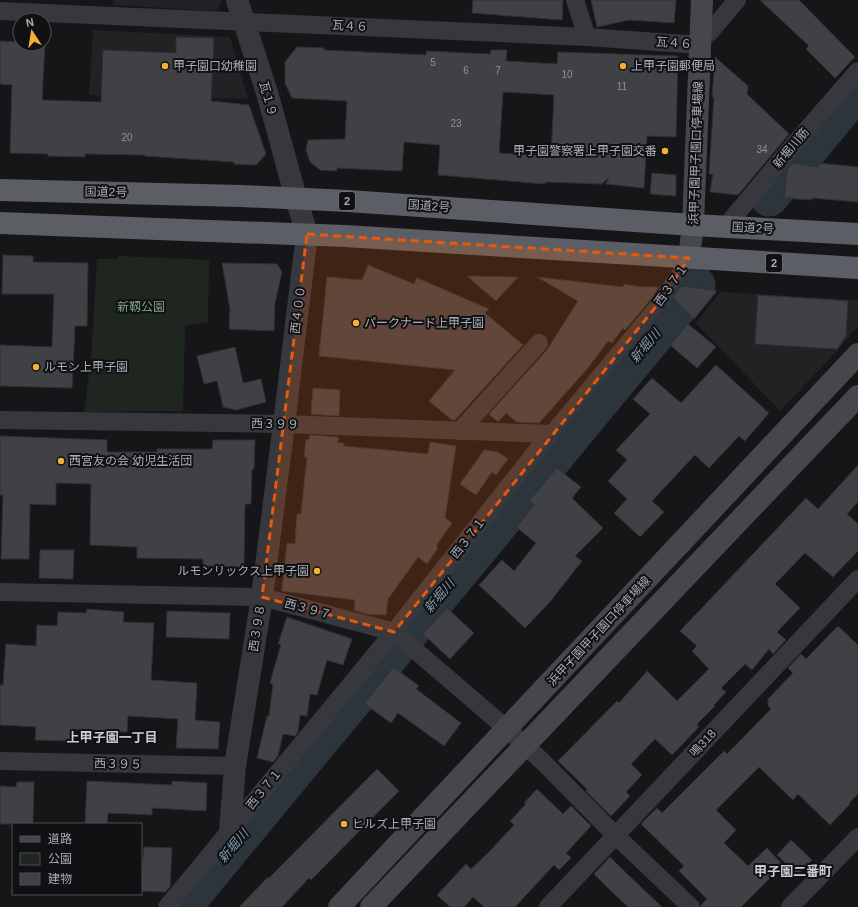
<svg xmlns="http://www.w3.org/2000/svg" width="858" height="907" font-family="Helvetica,'Noto Sans JP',sans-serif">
	<rect width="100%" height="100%" fill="#161618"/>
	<g fill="#222225">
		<path d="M113,0H221L222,2L216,11L113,5Z"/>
		<path d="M93,30L230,37L248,99L89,95Z"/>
		<path d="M720,292L858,300V326L836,352L780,411L696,323Z"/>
	</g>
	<path fill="#1e261f" d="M118,256L209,260L208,322L185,326L183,411L84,412L91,360L97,259H117Z"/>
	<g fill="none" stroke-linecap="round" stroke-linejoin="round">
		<g stroke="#2c353c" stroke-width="39">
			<path d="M769,197L858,89"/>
			<path d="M182,907L696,285"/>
		</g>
	</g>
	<g fill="#404145" stroke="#303034" fill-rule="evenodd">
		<path d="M473,0H563L562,20L472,13Z"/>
		<path d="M591,0H676L674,23L629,20L597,27Z"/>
		<path d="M760,0H799L855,57L835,78L806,49L809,46Z"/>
		<path d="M176,37L214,38L211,101L249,105L266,154L256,165L234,164V162L145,156V155L85,154V157L48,156V154L10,153L12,85L0,84V41L20,42V44H44L45,43L42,100L101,102L103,50L176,53Z"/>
		<path d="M297,47L324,48V50L426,55V51L490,54L491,50H507L506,61L557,64L558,52L678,56L676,137L647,136L644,188L606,184L609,177L602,184L545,182V184L438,175L440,145L404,142L402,171L337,168V171L320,170L310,162L306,150L308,140L345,139L347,101L292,98L285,83V62ZM503,92L554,95L551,156L499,153Z"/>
		<path d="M715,57L748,86L747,94L789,134L738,195L710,192L713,174H709L714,97H712Z"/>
		<path d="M793,163L818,167L819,163L858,167V202L812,198V200L784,198L787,170Z"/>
		<path d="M652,173L676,175V196L650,194Z"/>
		<path d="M3,255L33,256V262L88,263L87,326H75L72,388L0,386V345L52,347L54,294H2Z"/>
		<path d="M222,263L277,264L282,272L275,303L274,331L229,329L230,309Z"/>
		<path d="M368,265L414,284L417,278L489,309L485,313L523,345L455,420H452L429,401L455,370L319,356L327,277L362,280Z"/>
		<path d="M467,276L518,277L496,301Z"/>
		<path d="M537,277L623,287L624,284L641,287H659L651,299L625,330L623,328L612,343L608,341L587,369L539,423L517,422L506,413L498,422L489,414L547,350L578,301Z"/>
		<path d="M685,286L717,291L694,319L673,298L680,287Z"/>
		<path d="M758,295L848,301L846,336L837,349L755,344Z"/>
		<path d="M688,324L716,347L697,368L670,345Z"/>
		<path d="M235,347L243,383L261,379L266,402L236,410L223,407L217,381L204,384L197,356Z"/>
		<path d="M716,365L769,413L745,441L739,436L709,468L695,455L652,501L664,512L640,537L614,513L627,499L608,481L627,460L616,450L650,414L633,399L652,378L681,403Z"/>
		<path d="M313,388L340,390L339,416L311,414Z"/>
		<path d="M310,435L338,437V443H344V446L428,454L430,442L456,446L445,518L452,523L436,546L438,548L427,564L418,557L388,599L386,615L366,614L354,610L355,600L282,591L287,543L295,544L297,514H301L307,457H304L306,439L309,440Z"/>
		<path d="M0,436L107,440V452H157V449H212L213,440H255L254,469H252L251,504H245L244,567L203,566V559L137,558V547L90,545L91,484L56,483V505L30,504L29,559H1L3,495H0Z"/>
		<path d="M484,450L498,452L508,459L496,475L492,472L476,495L460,484Z"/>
		<path d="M858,465V502L847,514L858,524V551L833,577L805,553L775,584L800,608L777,632L786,640L773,654L769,649L752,670L745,664L721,688L726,692L714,705L715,706L697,724L699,727L672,755L655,739L631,764L642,775L626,792L630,796L611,816L586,791L587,789L558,761L617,701L619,703L647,671L677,701L709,669L692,651L697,646L680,631L806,498L818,509Z"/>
		<path d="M557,468L581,487L572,498L603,528L575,556L582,561L549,603L525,628L479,585L502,560L514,571L536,543L516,527L534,505L529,501Z"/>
		<path d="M40,550H74L73,579L39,578Z"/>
		<path d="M447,608L474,633L450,659L423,634Z"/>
		<path d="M87,609L124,612L123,622L154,623L151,680L197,683L195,720L220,722L218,749L176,748L178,719L128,716L127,732L73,729L72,741L35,740L36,727L0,725V685H3L6,644L36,646L37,625L57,626L58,612L86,613Z"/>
		<path d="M167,611L230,613L229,639L166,637Z"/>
		<path d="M287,617L352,639L343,665L327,660L317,695L310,694L307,716L300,715L298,732L295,736L283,734L278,756L273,762L257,758L267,716H269L273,684L270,683L281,644H278Z"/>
		<path d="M838,626L858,645V794L849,803L850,804L830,825L798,794L793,800L759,767L716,810L736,830L724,843L748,866L767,848L783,865L741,907H701V905L707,899L679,871L684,866L641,824L657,808L662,813L724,751L727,754L771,709L768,706V699L793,673L788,668L801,654L806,659Z"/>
		<path d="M393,667L419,686L416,689L461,723L444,746L398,713L391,723L365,704Z"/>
		<path d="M377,769L399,791L311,880L309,878L282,907H239L268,877L269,878Z"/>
		<path d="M87,781L172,785V781L207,783L206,811L152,808V815L108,813L107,824H85Z"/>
		<path d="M17,782H34L33,824H0V786L16,787Z"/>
		<path d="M537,789L563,814L571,806L591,826L566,853L571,858L559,870L554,865L515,907H484L473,897L464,907H450L437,895L466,864L471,869L490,851L514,825L510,821L526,804L524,803Z"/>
		<path d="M791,840L812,860L798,875L777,855Z"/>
		<path d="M144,847L172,848L170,887L165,892L141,891V872H142Z"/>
		<path d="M610,857L620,867L662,907H628L611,891L594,874Z"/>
	</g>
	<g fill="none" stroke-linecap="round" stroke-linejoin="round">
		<path stroke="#37383d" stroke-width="14" d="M550,434L658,304L689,258"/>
		<g stroke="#37383d" stroke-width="18">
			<path d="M575,0L587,37"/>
			<path d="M0,11L587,37L700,45"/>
			<path d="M701,38L710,32L737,0"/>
			<path d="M726,226L797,141L858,71"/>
			<path d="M0,420L284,424L550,434"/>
			<path d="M460,431L539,343"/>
			<path d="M0,592L262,597L394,632L507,729L543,762L616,836L691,907"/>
			<path d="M0,761L235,766"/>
			<path d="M167,907L394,632L550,434"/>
			<path d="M548,907L858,579"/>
			<path d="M790,907L858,837"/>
		</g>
		<path stroke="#37383d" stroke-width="22" d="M230,831L235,766L262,597L284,424L307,234L296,198L268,96L237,0"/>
		<g stroke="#45474d" stroke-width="22">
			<path d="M689,258L693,225L702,0"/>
			<path d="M339,907L858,354"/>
			<path d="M371,907L858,396"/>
		</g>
		<g stroke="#5b5e65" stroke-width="22">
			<path d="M0,190L241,196L348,201L693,225L858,234"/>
			<path d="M0,223L345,236L858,268"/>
		</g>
	</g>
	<path fill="#e8590c" fill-opacity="0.2" stroke="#e8590c" stroke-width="3" stroke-dasharray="8 5" stroke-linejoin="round" d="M307,234L689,258L658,304L394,632L262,597Z"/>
	<g fill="#f2b134" stroke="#111113" stroke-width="1.5">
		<circle cx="165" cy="66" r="4"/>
		<circle cx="623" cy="66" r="4"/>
		<circle cx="665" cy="151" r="4"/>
		<circle cx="356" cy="323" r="4"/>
		<circle cx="36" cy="367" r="4"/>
		<circle cx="61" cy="461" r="4"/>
		<circle cx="317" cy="571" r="4"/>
		<circle cx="344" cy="824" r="4"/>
	</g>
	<g text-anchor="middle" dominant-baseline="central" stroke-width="4" stroke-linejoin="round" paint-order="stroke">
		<g font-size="10" fill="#8e929b">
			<text x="433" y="62">5</text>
			<text x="466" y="70">6</text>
			<text x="498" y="70">7</text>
			<text x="567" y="74">10</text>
			<text x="622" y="86">11</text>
			<text x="456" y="123">23</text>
			<text x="127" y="137">20</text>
			<text x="762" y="149">34</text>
		</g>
		<g fill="#111113" stroke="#7b7e86" stroke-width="1">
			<rect x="339" y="192" width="16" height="18" rx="3"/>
			<rect x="766" y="254" width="16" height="18" rx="3"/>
		</g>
		<g font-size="11" font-weight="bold" fill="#a8adb8">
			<text x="347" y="201">2</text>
			<text x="774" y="263">2</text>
		</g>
		<g font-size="12" fill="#a8adb8" stroke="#111113">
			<text transform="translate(350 26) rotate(3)">瓦４６</text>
			<text transform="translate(674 43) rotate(4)">瓦４６</text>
			<text transform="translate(268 99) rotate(74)">瓦１９</text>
			<text transform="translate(791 148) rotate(-50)">新堀川筋</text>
			<text transform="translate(696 153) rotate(-88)">浜甲子園甲子園口停車場線</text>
			<text transform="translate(106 192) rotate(1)">国道2号</text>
			<text transform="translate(429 206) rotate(4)">国道2号</text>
			<text transform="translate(753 228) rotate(3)">国道2号</text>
			<text transform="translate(671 285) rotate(-55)">西３７１</text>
			<text transform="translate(298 310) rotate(-83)">西４００</text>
			<text transform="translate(275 424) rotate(1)">西３９９</text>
			<text transform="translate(468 538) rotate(-52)">西３７１</text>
			<text transform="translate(308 609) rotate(15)">西３９７</text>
			<text transform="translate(257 628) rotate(-81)">西３９８</text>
			<text transform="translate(599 631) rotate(-47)">浜甲子園甲子園口停車場線</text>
			<text transform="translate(703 743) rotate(-47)">鳴318</text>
			<text transform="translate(118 764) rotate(1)">西３９５</text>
			<text transform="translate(264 789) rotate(-51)">西３７１</text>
		</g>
		<g font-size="12" fill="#a8adb8" stroke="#111113" text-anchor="start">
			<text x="173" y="66">甲子園口幼稚園</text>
			<text x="631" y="66">上甲子園郵便局</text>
			<text x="657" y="151" text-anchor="end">甲子園警察署上甲子園交番</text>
			<text x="364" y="323">パークナード上甲子園</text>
			<text x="44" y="367">ルモン上甲子園</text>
			<text x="69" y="461">西宮友の会 幼児生活団</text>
			<text x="309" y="571" text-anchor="end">ルモンリックス上甲子園</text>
			<text x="352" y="824">ヒルズ上甲子園</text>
		</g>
		<g font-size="12" fill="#7fa381" stroke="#111113">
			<text x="141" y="307">新靱公園</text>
		</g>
		<g font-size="13" font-style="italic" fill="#7f9bb3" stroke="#111113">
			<text transform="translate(645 346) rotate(-50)">新堀川</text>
			<text transform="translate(439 596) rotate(-50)">新堀川</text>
			<text transform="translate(233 846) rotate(-50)">新堀川</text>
		</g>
		<g font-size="13" font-weight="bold" fill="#c9ccd4" stroke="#111113">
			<text x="112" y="737">上甲子園一丁目</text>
			<text x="793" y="871">甲子園二番町</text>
		</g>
	</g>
	<rect x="12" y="823" width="130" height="72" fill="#111113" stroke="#4d4f55"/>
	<rect x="20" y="836" width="20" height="6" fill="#45474d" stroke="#4d4f55"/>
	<text x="48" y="843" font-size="12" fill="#a8adb8">道路</text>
	<rect x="20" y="853" width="20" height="12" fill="#1e261f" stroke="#4d4f55"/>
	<text x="48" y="863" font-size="12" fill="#a8adb8">公園</text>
	<rect x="20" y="873" width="20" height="12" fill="#404145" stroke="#4d4f55"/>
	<text x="48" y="883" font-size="12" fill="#a8adb8">建物</text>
	<g transform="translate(32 32) rotate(348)"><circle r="19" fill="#111113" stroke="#4d4f55"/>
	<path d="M0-3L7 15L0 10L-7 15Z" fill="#f2b134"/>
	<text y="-6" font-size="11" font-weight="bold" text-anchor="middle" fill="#a8adb8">N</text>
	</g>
</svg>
